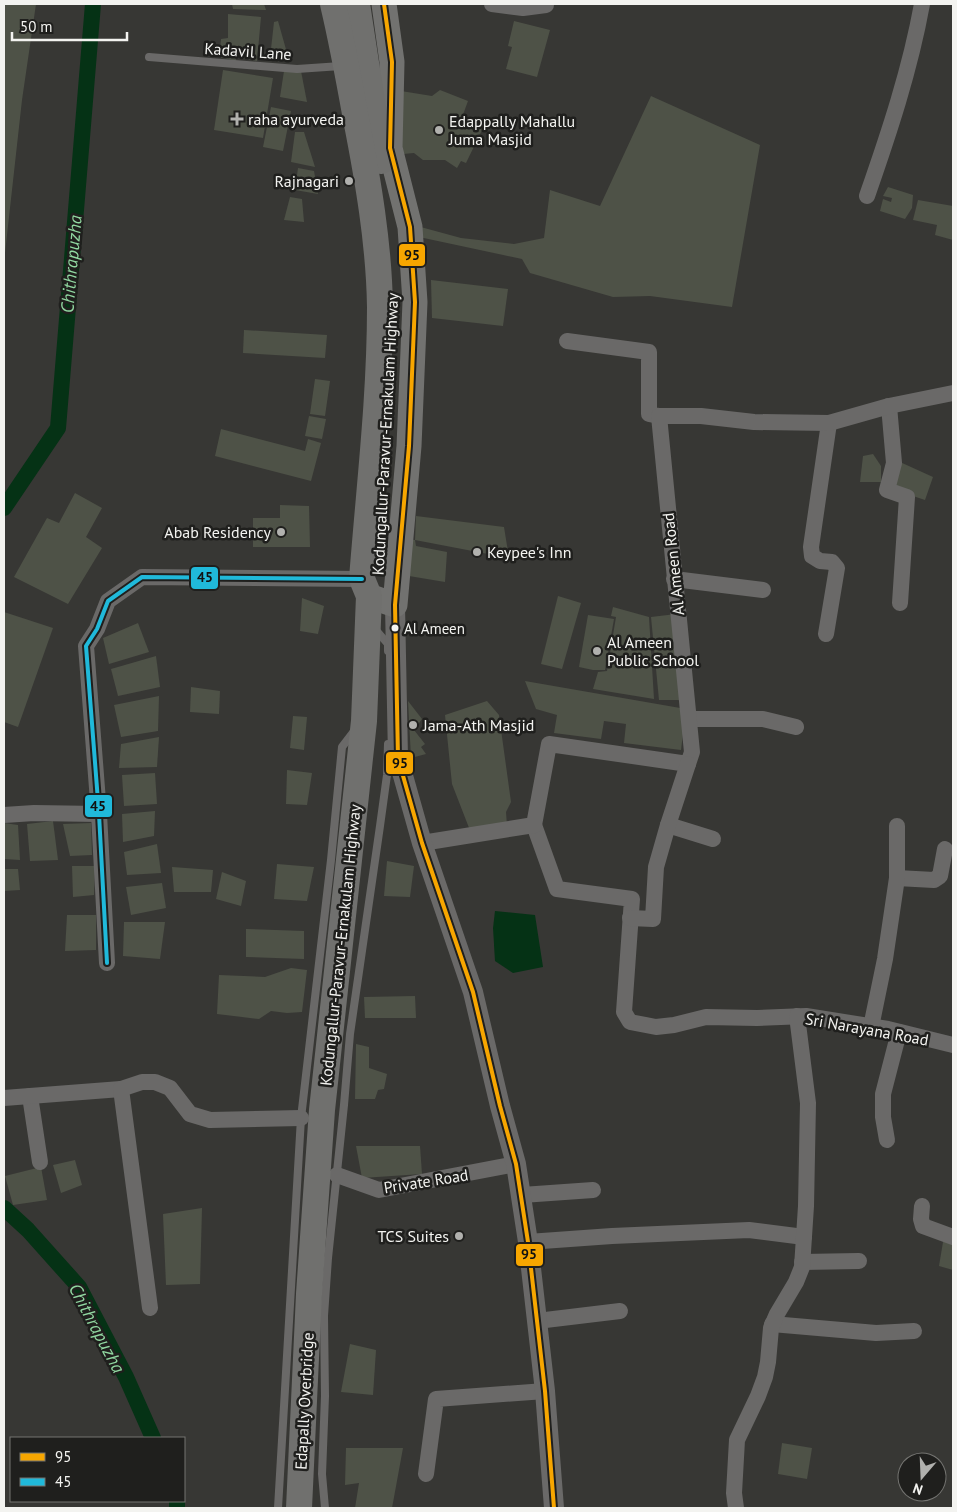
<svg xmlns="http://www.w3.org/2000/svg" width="957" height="1512" font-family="'PT Sans',sans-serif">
	<rect width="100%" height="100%" fill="#373734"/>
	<path fill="#053215" d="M495,911L535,915L543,967L513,973L495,961L493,928Z"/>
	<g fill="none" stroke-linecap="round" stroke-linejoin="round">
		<g stroke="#053215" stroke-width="16">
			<path d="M4,508L58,428L93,4"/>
			<path d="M4,1208L28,1230L79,1287L126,1377L153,1438"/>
			<path d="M177,1501V1508"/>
		</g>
	</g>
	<g fill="#4e5247">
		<path d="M4,4H36L22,100L5,253Z"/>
		<path d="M232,4H264L266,10L233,9Z"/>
		<path d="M228,14L261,17L257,61L236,57V61L219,57L221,39L228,38Z"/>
		<path d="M278,21L287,53L271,49L274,22Z"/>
		<path d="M514,21L550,30L537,77L506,69L512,47L508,46Z"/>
		<path d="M223,70L273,78L263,138L214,130Z"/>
		<path d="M284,71H301L307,102L280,97Z"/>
		<path d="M440,90L468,101L461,120L483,128L466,163L461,161L457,168L445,160H423L414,153L403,154L397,132L401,91L432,96Z"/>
		<path d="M651,96L760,145L732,307L650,296L613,297L530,273L522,259L419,237L417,226L461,238L514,244L544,238L550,190L600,206Z"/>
		<path d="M271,107L291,111L283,151L263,147Z"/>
		<path d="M295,132H304L315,167L291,162Z"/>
		<path d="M298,168L314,171L318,194L295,190Z"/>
		<path d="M888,187L913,195L912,208L905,219L880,211L883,199L891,202L892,198L883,196Z"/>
		<path d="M290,197L302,199L304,222L284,220Z"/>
		<path d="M918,200L953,206V240L935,235L937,225L913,220Z"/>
		<path d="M431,280L508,289L503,326L432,318Z"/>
		<path d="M244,330L327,335L325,358L243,353Z"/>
		<path d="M315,379L330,381L325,416L310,414Z"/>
		<path d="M309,416L326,419L322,439L305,436Z"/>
		<path d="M221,429L305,451L308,439L321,443L311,481L215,456Z"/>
		<path d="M873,454L881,466V482H860L863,456Z"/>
		<path d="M900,462L933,477L925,500L892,489Z"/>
		<path d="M75,493L102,508L86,537L102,548L68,604L14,577L47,518L59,523Z"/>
		<path d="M280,505L309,506L310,547H253V518H280Z"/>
		<path d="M416,516L504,527L509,558L415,540L416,546L447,552L445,582L403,575L405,539L415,540Z"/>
		<path d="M558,596L581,603L562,669L541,664Z"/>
		<path d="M302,598L324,606L318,634L300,631Z"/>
		<path d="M613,607L649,617L654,699L593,689L598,672L607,671L616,617L611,616Z"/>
		<path d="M4,612L53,628L18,727L4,722Z"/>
		<path d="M676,614L682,700H659L651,617Z"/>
		<path d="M588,615L614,619L605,670H593L579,667Z"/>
		<path d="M138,623L149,652L109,664L103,638Z"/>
		<path d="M156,656L160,687L118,696L111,669Z"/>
		<path d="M525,681L686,709L681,750L624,743L626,724L604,721L601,739L554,733L557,715L536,709Z"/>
		<path d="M191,687L220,691L219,714L190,712Z"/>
		<path d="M159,696L158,731L121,737L114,705Z"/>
		<path d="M408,701L422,719L414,730L425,744L421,747L426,754L411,758Z"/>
		<path d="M487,701L499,715L511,802L506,812L507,826L471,833L452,784L445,715Z"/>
		<path d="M293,716L307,717L304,750L290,748Z"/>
		<path d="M159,737L157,767L119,768L121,744Z"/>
		<path d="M287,770L312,773L307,805L286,804Z"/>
		<path d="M155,773L157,804L124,806L122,775Z"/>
		<path d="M155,811L154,836L123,842L122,814Z"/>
		<path d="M53,821L58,860L30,861L27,824Z"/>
		<path d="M4,823L18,825L20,860L4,859Z"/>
		<path d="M91,823L92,855L70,856L63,824Z"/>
		<path d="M157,844L161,873L127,875L124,852Z"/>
		<path d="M387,861L414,866L410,897L384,896Z"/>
		<path d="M277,864L314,867L307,901L274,899Z"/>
		<path d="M72,866H95L94,895L73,897Z"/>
		<path d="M172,867L213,870L211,892H174Z"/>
		<path d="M4,869H18L20,890L4,891Z"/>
		<path d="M222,872L246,881L241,906L216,899Z"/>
		<path d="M162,883L166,908L131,915L126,887Z"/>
		<path d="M67,915H96V950L65,951Z"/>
		<path d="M124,922H165L160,959L123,956Z"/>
		<path d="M246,929L304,931V959L246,957Z"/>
		<path d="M291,968L307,970L302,1012L287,1013L271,1011L259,1019L217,1014L219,975L265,977Z"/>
		<path d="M415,996L416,1018H365L364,997Z"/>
		<path d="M356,1044L369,1047V1068L387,1074L384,1089L378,1090L375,1099H355Z"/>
		<path d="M356,1146H420L422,1174L362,1178Z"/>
		<path d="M75,1160L82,1185L61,1193L53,1165Z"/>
		<path d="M41,1167L47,1200L13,1205L5,1176Z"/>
		<path d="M202,1208L200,1284L166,1285L163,1214Z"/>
		<path d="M952,1240H953V1270L939,1266L943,1242Z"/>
		<path d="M350,1344L376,1350L373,1395L341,1392Z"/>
		<path d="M782,1443L812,1448L807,1479L778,1474Z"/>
		<path d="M346,1448H403L392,1508H355L359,1483L345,1485Z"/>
	</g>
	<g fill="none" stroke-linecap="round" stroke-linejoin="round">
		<g stroke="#6a6968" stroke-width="8">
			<path d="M149,57L297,69L341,66"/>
			<path d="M375,629L388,644V651"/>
			<path d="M278,1508L301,1118L331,860L342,747L355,730"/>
			<path d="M325,1508L322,1474L325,1396L324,1316L328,1258L344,1105L350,1034L380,826L387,775L388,744"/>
		</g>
		<g stroke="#6a6968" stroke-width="16">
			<path d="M492,4L523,8L546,5V4"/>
			<path d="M867,196C889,133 910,70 922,4"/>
			<path d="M567,341L649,352V414L659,416"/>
			<path d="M889,406L894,463L887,490L907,497L900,603"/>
			<path d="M674,579L763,590"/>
			<path d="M826,634L837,568L832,562L820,561L812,556L811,547L829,423"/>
			<path d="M689,719H763L796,727"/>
			<path d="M4,815L34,813L99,814"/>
			<path d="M534,825L557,889L632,899L624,1012L630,1022L656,1027L674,1025L706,1017L757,1018L806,1016L888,1029L953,1045"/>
			<path d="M668,825L713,839"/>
			<path d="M422,843L534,825L549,744L688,764L692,752L659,416H701L754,422L829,423L889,406L953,393"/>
			<path d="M897,878L934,880L940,876L945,849"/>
			<path d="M630,918L653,919L656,867L668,825L688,764"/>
			<path d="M107,963L99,814L86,646L97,629L108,601L142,577L362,579"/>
			<path d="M871,1027L885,959L897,878V826"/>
			<path d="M30,1096L40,1162"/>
			<path d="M4,1098L121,1089"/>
			<path d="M887,1140L883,1117V1094L899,1032"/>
			<path d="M337,1175L379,1190L516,1164"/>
			<path d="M522,1195L593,1190"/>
			<path d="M922,1206L921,1219L923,1226L953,1237"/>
			<path d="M528,1242L612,1236L749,1230L804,1237"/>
			<path d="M802,1262L859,1261"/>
			<path d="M150,1308L121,1089L142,1082H155L170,1088L190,1114L210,1120L301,1118"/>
			<path d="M537,1321L620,1311"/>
			<path d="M772,1324L876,1333L914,1331"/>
			<path d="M426,1474L436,1399L545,1391"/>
			<path d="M736,1508L734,1493L737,1440L758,1396L765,1377L768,1362L771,1328L777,1314L796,1282L802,1267L806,1206L808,1103L797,1016"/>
		</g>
		<path stroke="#6a6968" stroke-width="20" d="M395,605L398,758L422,843L473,992L500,1106L516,1164L528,1242L545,1391L554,1508"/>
		<path stroke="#727270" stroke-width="25" d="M369,596L395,605L409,446L415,302L410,227L390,148L392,62L384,4"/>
		<g stroke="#70706e" stroke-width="26">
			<path d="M357,4L381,161"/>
			<path d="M299,1508L309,1294L322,1110L364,721L369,596L362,579C369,488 380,398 380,307C379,244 368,180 356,119C349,80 342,42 333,4"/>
		</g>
		<defs>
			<path id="bus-1" d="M384,4L392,62L390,148L410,227L415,302L409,446L395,605L398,758L422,843L473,992L500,1106L516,1164L528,1242L545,1391L554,1508"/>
			<path id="bus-2" d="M107,963L99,814L86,646L97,629L108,601L142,577L362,579"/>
		</defs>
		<use href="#bus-1" stroke="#1f1f1d" stroke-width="8"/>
		<use href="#bus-2" stroke="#1f1f1d" stroke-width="8"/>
		<use href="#bus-1" stroke="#f7a600" stroke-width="4"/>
		<use href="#bus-2" stroke="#20b9da" stroke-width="4"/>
	</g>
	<g fill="#b1b1ae" stroke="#1f1f1d" stroke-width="2">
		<path d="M234.5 111.5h5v5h5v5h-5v5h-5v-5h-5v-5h5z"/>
		<circle cx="439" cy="130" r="5"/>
		<circle cx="349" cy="181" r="5"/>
		<circle cx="281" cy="532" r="5"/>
		<circle cx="477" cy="552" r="5"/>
		<circle cx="597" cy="651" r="5"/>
		<circle cx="413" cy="725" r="5"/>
		<circle cx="459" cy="1236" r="5"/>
	</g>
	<circle fill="#f3f3f0" stroke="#1f1f1d" stroke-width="2" cx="395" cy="628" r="4.5"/>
	<g text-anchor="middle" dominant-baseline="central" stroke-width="5" stroke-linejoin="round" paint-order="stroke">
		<g font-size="15" fill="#f3f3f0" stroke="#1f1f1d" text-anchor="start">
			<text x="404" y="628">Al Ameen</text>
		</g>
		<g font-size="16" fill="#f3f3f0" stroke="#1f1f1d">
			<text transform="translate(248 51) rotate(4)">Kadavil Lane</text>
			<text transform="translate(385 434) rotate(-87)">Kodungallur-Paravur-Ernakulam Highway</text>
			<text transform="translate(673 564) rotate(-96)">Al Ameen Road</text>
			<text transform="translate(340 945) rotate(-84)">Kodungallur-Paravur-Ernakulam Highway</text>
			<text transform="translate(867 1029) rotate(10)">Sri Narayana Road</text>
			<text transform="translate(426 1181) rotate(-9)">Private Road</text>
			<text transform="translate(304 1401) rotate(-87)">Edapally Overbridge</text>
		</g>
		<g font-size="16" fill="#f3f3f0" stroke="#1f1f1d" text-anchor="start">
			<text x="248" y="119">raha ayurveda</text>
			<text x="449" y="121">Edappally Mahallu<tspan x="449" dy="18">Juma Masjid</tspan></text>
			<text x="339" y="181" text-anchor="end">Rajnagari</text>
			<text x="271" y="532" text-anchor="end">Abab Residency</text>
			<text x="487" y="552">Keypee's Inn</text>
			<text x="607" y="642">Al Ameen<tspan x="607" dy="18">Public School</tspan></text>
			<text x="423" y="725">Jama-Ath Masjid</text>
			<text x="449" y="1236" text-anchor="end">TCS Suites</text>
		</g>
		<g font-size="18" font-style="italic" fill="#91d8a1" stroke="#1f1f1d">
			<text transform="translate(71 264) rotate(-85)">Chithrapuzha</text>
			<text transform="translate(97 1328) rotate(62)">Chithrapuzha</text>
		</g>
	</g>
	<g stroke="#1f1f1d" stroke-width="2">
		<rect x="398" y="243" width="28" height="24" rx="5" fill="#f7a600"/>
		<rect x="190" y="566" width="29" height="24" rx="5" fill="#20b9da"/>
		<rect x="385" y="751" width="29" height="24" rx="5" fill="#f7a600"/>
		<rect x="84" y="794" width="29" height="24" rx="5" fill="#20b9da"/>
		<rect x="515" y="1243" width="29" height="24" rx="5" fill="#f7a600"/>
	</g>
	<g font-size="14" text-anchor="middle" font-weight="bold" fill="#111">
		<text x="412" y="260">95</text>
		<text x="205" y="582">45</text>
		<text x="400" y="768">95</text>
		<text x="98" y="811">45</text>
		<text x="529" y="1259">95</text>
	</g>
	<rect width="957" height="1512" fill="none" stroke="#f3f3f0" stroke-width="10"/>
	<rect x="10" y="1437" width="175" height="65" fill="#1f1f1d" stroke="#747471"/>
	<rect x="20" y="1453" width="25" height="8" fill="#f7a600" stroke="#747471"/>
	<text x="55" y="1462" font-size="15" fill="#f3f3f0">95</text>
	<rect x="20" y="1478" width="25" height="8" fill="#20b9da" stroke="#747471"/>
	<text x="55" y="1487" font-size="15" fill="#f3f3f0">45</text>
	<g transform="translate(922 1477) rotate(199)"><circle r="24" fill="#1f1f1d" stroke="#747471"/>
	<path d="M0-4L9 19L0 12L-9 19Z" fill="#b1b1ae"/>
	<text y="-8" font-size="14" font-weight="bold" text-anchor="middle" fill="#f3f3f0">N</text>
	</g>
	<path d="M12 32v8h115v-8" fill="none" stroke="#f3f3f0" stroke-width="2.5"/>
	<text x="20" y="32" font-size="15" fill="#f3f3f0" stroke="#1f1f1d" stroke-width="4" paint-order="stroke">50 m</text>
</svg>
